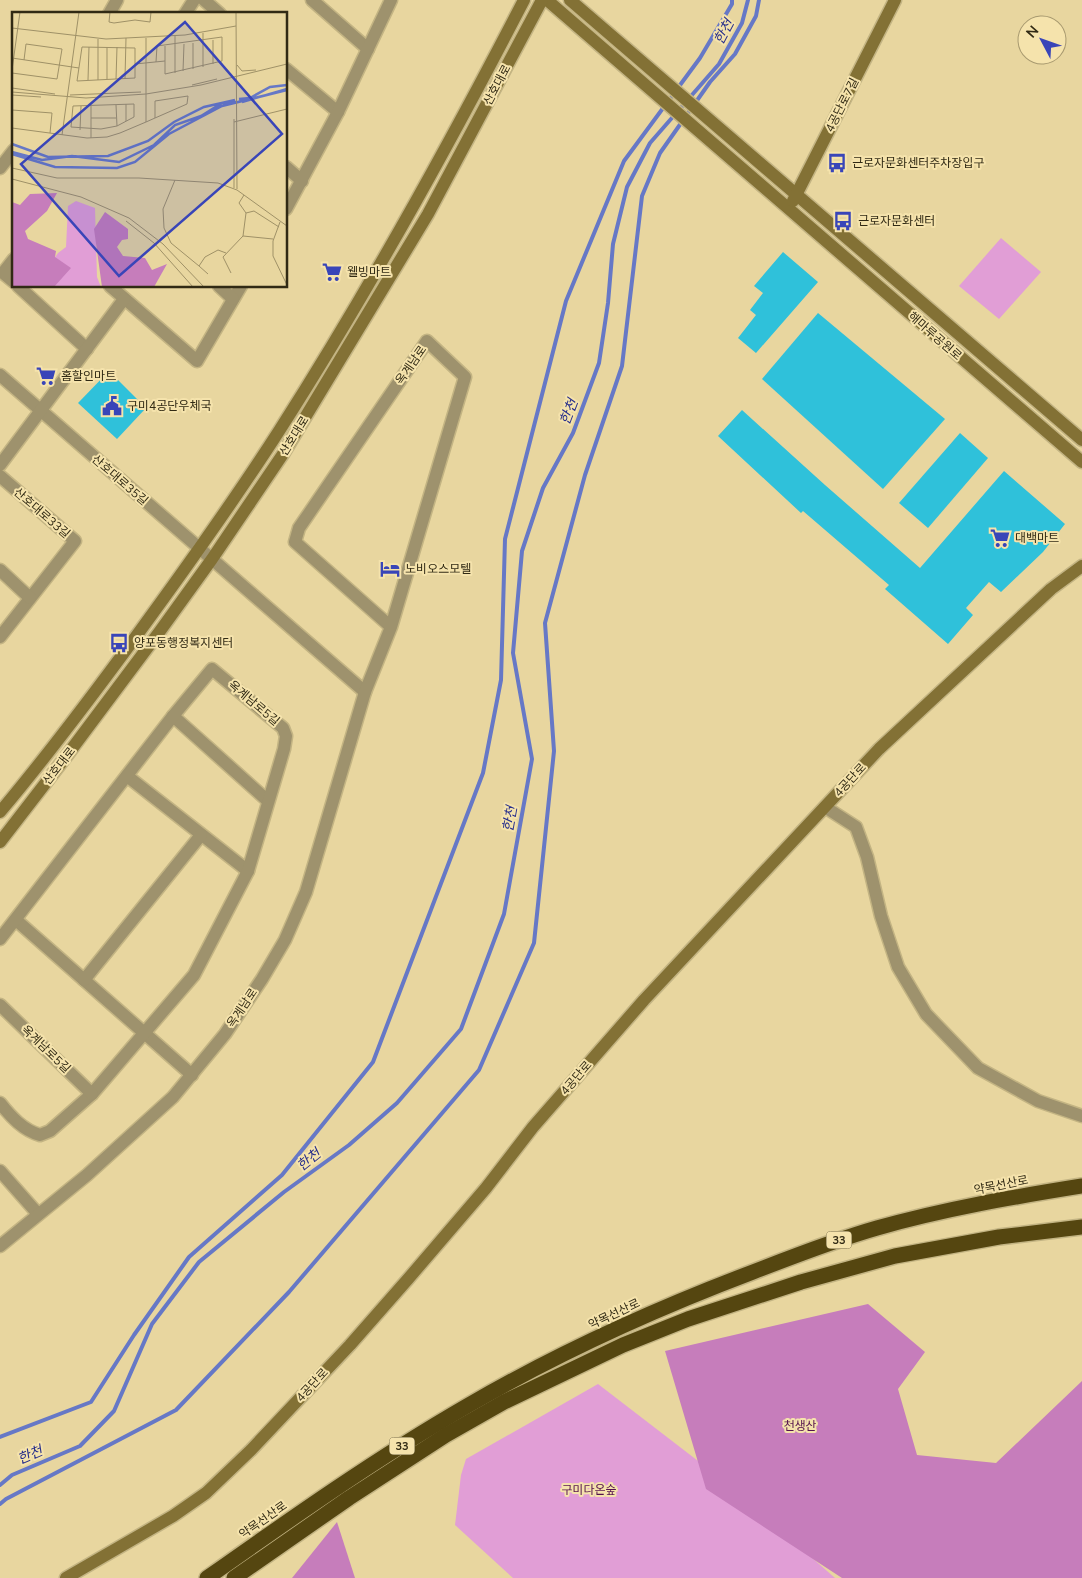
<svg xmlns="http://www.w3.org/2000/svg" width="1082" height="1578" font-family="'Nunito Sans','Noto Sans KR',sans-serif">
	<rect width="100%" height="100%" fill="#e8d69f"/>
	<g fill="#e19ed6">
		<path d="M1001,238L1041,272L999,319L959,286Z"/>
		<path d="M598,1384L728,1484L835,1578H513L455,1525L461,1475L466,1459Z"/>
	</g>
	<g fill="#c67dbb">
		<path d="M868,1304L925,1352L898,1389L917,1455L996,1463L1082,1381V1578H842L706,1489L665,1351Z"/>
		<path d="M337,1522L355,1578H292Z"/>
	</g>
	<g fill="none" stroke-linecap="round" stroke-linejoin="round">
		<g stroke="#6678c6" stroke-width="4">
			<path d="M0,1437L91,1402L134,1335L189,1257L282,1175L373,1062L483,773L501,680L505,539L566,301L624,161L700,58L732,4V0"/>
			<path d="M0,1485L12,1475L80,1446L114,1411L152,1324L199,1262L284,1192L349,1145L397,1103L461,1029L504,914L532,759L513,653L522,551L543,488L573,433L599,363L608,303L613,244L627,187L650,143L719,64L742,23L748,0"/>
			<path d="M0,1504L6,1499L176,1410L289,1292L479,1070L534,943L554,751L545,623L585,475L622,366L642,196L660,153L710,82L735,54L756,16L759,0"/>
		</g>
	</g>
	<g fill="#2fc1da">
		<path d="M783,252L818,282L756,353L738,338L756,315L750,310L763,293L754,286Z"/>
		<path d="M818,313L945,419L883,489L762,379Z"/>
		<path d="M109,371L146,408L117,439L78,403Z"/>
		<path d="M742,410L825,485L920,568L1004,471L1065,524L1043,552L1001,592L989,582L966,608L973,615L948,644L885,589L889,585L803,511L801,513L718,436Z"/>
		<path d="M960,433L988,458L928,528L899,503Z"/>
	</g>
	<g fill="none" stroke-linecap="round" stroke-linejoin="round">
		<defs>
			<g id="street">
				<path d="M204,0L220,14"/>
				<path d="M312,0L368,49"/>
				<path d="M109,14L117,0"/>
				<path d="M185,14L194,0"/>
				<path d="M286,69L338,112"/>
				<path d="M286,167L302,181"/>
				<path d="M0,168L14,150"/>
				<path d="M286,209L338,112L391,0"/>
				<path d="M14,259L3,273L14,282"/>
				<path d="M18,286L87,349"/>
				<path d="M110,286L197,361L241,286"/>
				<path d="M219,286L233,299"/>
				<path d="M0,375L365,692"/>
				<path d="M0,465L124,299"/>
				<path d="M0,476L75,541L0,637"/>
				<path d="M0,570L30,598"/>
				<path d="M173,716L268,801"/>
				<path d="M127,776L248,871"/>
				<path d="M825,807L856,827L867,857L881,916L898,967L926,1014L978,1068L1038,1101L1082,1116"/>
				<path d="M16,920L192,1075"/>
				<path d="M0,939L173,716L212,669L283,728L286,736L284,749L248,871L194,975L92,1094L50,1131L40,1135C23,1130 11,1117 0,1103"/>
				<path d="M84,980L201,835"/>
				<path d="M0,1005L92,1094"/>
				<path d="M0,1171L38,1214"/>
				<path d="M0,1246L87,1175L173,1097L225,1034L262,979L285,940L306,892L365,692L391,627L465,377L427,341L299,528L295,542L391,627"/>
			</g>
			<g id="secondary">
				<path d="M547,0L1082,462"/>
				<path d="M570,0L1082,440"/>
				<path d="M793,201L895,0"/>
				<path d="M0,812C48,755 93,695 137,635C186,568 234,501 279,431C368,292 448,147 524,0"/>
				<path d="M0,842L68,754L160,631L212,559L283,454L428,214L542,0"/>
				<path d="M66,1578L173,1516L206,1493L251,1450L350,1345L408,1279L486,1188L533,1127L644,1000L879,749L1051,589L1082,566"/>
			</g>
			<g id="highway">
				<path d="M207,1578C292,1518 377,1458 467,1406C558,1353 655,1309 753,1272C794,1256 835,1240 877,1228C944,1209 1013,1197 1082,1186"/>
				<path d="M234,1578L349,1498L446,1435L504,1402L623,1345L688,1319L801,1282L895,1256L999,1237L1082,1227"/>
			</g>
		</defs>
		<use href="#street" stroke="#c3b483" stroke-width="15"/>
		<use href="#secondary" stroke="#c3b483" stroke-width="15"/>
		<use href="#highway" stroke="#c3b483" stroke-width="18"/>
		<use href="#street" stroke="#9e926d" stroke-width="12"/>
		<use href="#secondary" stroke="#837135" stroke-width="12"/>
		<use href="#highway" stroke="#554610" stroke-width="15"/>
	</g>
	<defs>
		<symbol id="bus-bare" viewBox="-9 -9 18 18"><path d="M-5-6H5V4H4V6H2V4H-2V6H-4V4H-5ZM-3.5-4V0h7V-4ZM-3.5 1.2v1.5H-2V1.2ZM2 1.2v1.5H3.5V1.2Z" fill="#3945b8" stroke="#f5e3ac" stroke-width="2.5" paint-order="stroke"/></symbol>
		<symbol id="supermarket-bare" viewBox="-9 -9 18 18"><path d="M-6-5.5h2.5l.6 2H6L4.5 2H-2.5L-4.4-4H-6ZM-1.5 3.2a1.3 1.3 0 1 0 .1 0ZM3 3.2a1.3 1.3 0 1 0 .1 0Z" fill="#3945b8" stroke="#f5e3ac" stroke-width="2.5" paint-order="stroke"/></symbol>
		<symbol id="civic-bare" viewBox="-9 -9 18 18"><path d="M-.6-6.5H3V-4.5H.6V-3L4-1V1h2V6H-6V1h2V-1L-.6-3ZM-1.2 2.5V6h2.4V2.5Z" fill="#3945b8" stroke="#f5e3ac" stroke-width="2.5" paint-order="stroke"/></symbol>
		<symbol id="hotel-bare" viewBox="-9 -9 18 18"><path d="M-6-4.5h1.5V1H6V5H4.5V3h-9V5H-6ZM-4 0a1.8 1.8 0 1 1 3.6 0ZM.5 0V-2.5h3Q6-2.5 6 0Z" fill="#3945b8" stroke="#f5e3ac" stroke-width="2.5" paint-order="stroke"/></symbol>
	</defs>
	<g fill-rule="evenodd">
		<use href="#bus-bare" x="823" y="149" width="28" height="28"/>
		<use href="#bus-bare" x="829" y="207" width="28" height="28"/>
		<use href="#supermarket-bare" x="318" y="258" width="28" height="28"/>
		<use href="#supermarket-bare" x="32" y="362" width="28" height="28"/>
		<use href="#civic-bare" x="98" y="392" width="28" height="28"/>
		<use href="#supermarket-bare" x="986" y="524" width="28" height="28"/>
		<use href="#hotel-bare" x="376" y="555" width="28" height="28"/>
		<use href="#bus-bare" x="105" y="629" width="28" height="28"/>
	</g>
	<g text-anchor="middle" dominant-baseline="central" stroke-width="4" stroke-linejoin="round" paint-order="stroke">
		<g fill="#f5e3ac" stroke="#6c6242" stroke-width="1">
			<rect x="826.5" y="1231.5" width="25" height="17" rx="4"/>
			<rect x="389.5" y="1437.5" width="25" height="17" rx="4"/>
		</g>
		<g font-size="11" font-weight="bold" fill="#312a14">
			<text x="839" y="1240">33</text>
			<text x="402" y="1446">33</text>
		</g>
		<g font-size="12" fill="#312a14" stroke="#f5e3ac">
			<text transform="translate(497 85) rotate(-62)">산호대로</text>
			<text transform="translate(842 105) rotate(-63)">4공단로7길</text>
			<text transform="translate(935 336) rotate(41)">해마루공원로</text>
			<text transform="translate(411 365) rotate(-55)">옥계남로</text>
			<text transform="translate(294 436) rotate(-58)">산호대로</text>
			<text transform="translate(120 480) rotate(41)">산호대로35길</text>
			<text transform="translate(42 513) rotate(41)">산호대로33길</text>
			<text transform="translate(254 703) rotate(40)">옥계남로5길</text>
			<text transform="translate(59 766) rotate(-52)">산호대로</text>
			<text transform="translate(850 780) rotate(-47)">4공단로</text>
			<text transform="translate(242 1008) rotate(-56)">옥계남로</text>
			<text transform="translate(46 1049) rotate(44)">옥계남로5길</text>
			<text transform="translate(576 1078) rotate(-49)">4공단로</text>
			<text transform="translate(1001 1185) rotate(-11)">약목선산로</text>
			<text transform="translate(614 1314) rotate(-25)">약목선산로</text>
			<text transform="translate(312 1385) rotate(-47)">4공단로</text>
			<text transform="translate(263 1520) rotate(-35)">약목선산로</text>
		</g>
		<g font-size="12" fill="#312a14" stroke="#f5e3ac" text-anchor="start">
			<text x="852" y="163">근로자문화센터주차장입구</text>
			<text x="858" y="221">근로자문화센터</text>
			<text x="347" y="272">웰빙마트</text>
			<text x="61" y="376">홈할인마트</text>
			<text x="127" y="406">구미4공단우체국</text>
			<text x="1015" y="538">대백마트</text>
			<text x="405" y="569">노비오스모텔</text>
			<text x="134" y="643">양포동행정복지센터</text>
		</g>
		<g font-size="12" fill="#54124d" stroke="#f5e3ac">
			<text x="800" y="1426">천생산</text>
			<text x="589" y="1490">구미다온숲</text>
		</g>
		<g font-size="14" font-style="italic" fill="#272e8b" stroke="#f5e3ac">
			<text transform="translate(724 32) rotate(-62)">한천</text>
			<text transform="translate(569 412) rotate(-69)">한천</text>
			<text transform="translate(510 819) rotate(-80)">한천</text>
			<text transform="translate(309 1160) rotate(-39)">한천</text>
			<text transform="translate(30 1455) rotate(-23)">한천</text>
		</g>
	</g>
	<g transform="translate(12 12)">
		<rect width="275" height="275" fill="#e8d69f"/>
		<path d="M64,189L83,196L85,265L89,275H23L46,241L54,235L56,194Z" fill="#e19ed6"/>
		<path d="M45,181L35,199L13,219L16,227L44,239L43,245L59,256L42,275H0V190L8,193L18,182ZM93,200L116,217V227L110,228L105,235L111,244L133,246L140,258L155,252L142,275H90L82,217Z" fill="#c67dbb"/>
		<path fill="none" stroke="#6678c6" stroke-width="2.5" d="M227,87L238,86L258,75L275,73M230,90L275,77M0,132L36,145L96,144L136,129L162,110L192,95L223,88M0,140L30,148L60,144L107,150L142,133L163,113L189,104L210,91L224,90M0,142L43,155L105,156L123,150L157,122L210,94L275,78"/>
		<path fill="none" stroke="#9f9167" stroke-width="1" d="M98,0L97,10L102,11L123,8L138,10L139,0M224,0L225,177M0,16L94,27L173,23L224,14M191,21V55M86,27V68M201,28V52M70,35L123,36V66L65,69ZM95,35V67M0,46L67,56M144,50L145,34L210,25V49L153,62V34M123,52L153,49M225,53L230,59L244,58M181,57V31M0,58L8,0M171,59L172,32M0,61L45,67L50,37L14,32L12,48M163,61V24M113,66L114,26M104,67L105,35M76,68L77,35M180,73L205,67M0,76L43,82M0,80L74,86L134,82L189,73L275,52M0,83L29,85M58,83L129,80M122,92V105L105,114L89,117L59,115L61,94ZM104,93L105,114M0,98L40,101L38,121M79,106H104M222,107V176M114,109V92M134,110V26M222,110L275,97M0,116L75,126L95,125L108,121L134,110L143,106L175,92L176,84L143,89V106M68,118L69,94M50,123L67,0M79,126V94M0,156L45,166H127L206,171L225,178L275,214M0,167L69,185L117,206L151,232L192,275M163,168L151,197L152,216L159,231L187,254M234,201L242,199L267,215M114,209L142,231L181,275M268,210L261,229V244L275,273M231,224L234,201L227,191L232,183M219,261L211,245L231,224L261,227M196,262L187,254L193,245L206,238L214,241"/>
		<path fill="#3945b8" fill-opacity="0.15" stroke="#3945b8" stroke-width="2.5" d="M173,10L270,122L107,264L9,152Z"/>
		<rect width="275" height="275" fill="none" stroke="#312a14" stroke-width="2.5"/>
	</g>
	<g transform="translate(1042 40) rotate(311)"><circle r="24" fill="#f5e3ac" stroke="#a7996f"/>
	<path d="M0-4L9 19L0 12L-9 19Z" fill="#3945b8"/>
	<text y="-8" font-size="14" font-weight="bold" text-anchor="middle" fill="#312a14">N</text>
	</g>
</svg>
